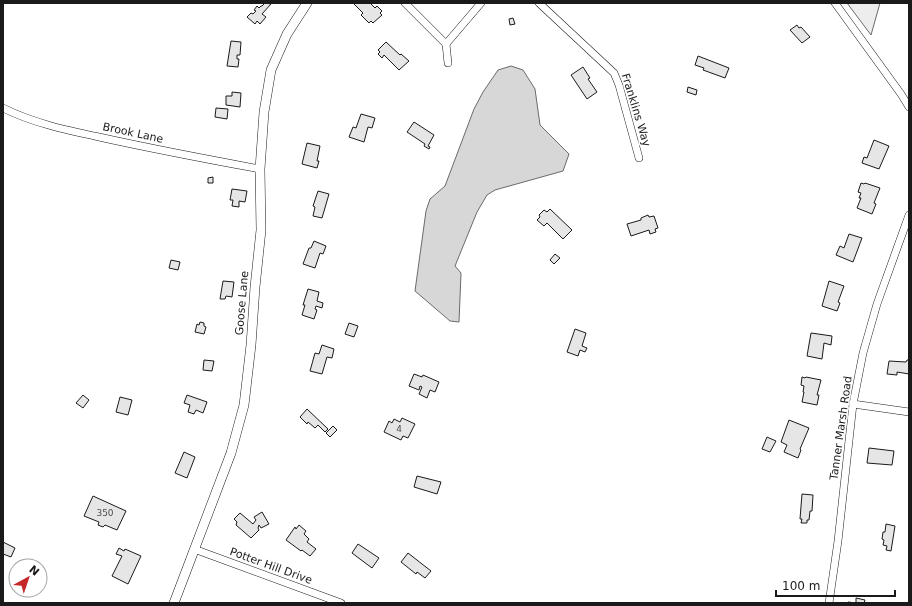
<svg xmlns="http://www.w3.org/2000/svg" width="912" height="606" font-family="'DejaVu Sans',sans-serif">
	<rect width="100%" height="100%" fill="#fff"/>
	<path fill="#ededed" stroke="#6a6a6a" d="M847,3H880L871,35Z"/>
	<path fill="#d7d7d7" stroke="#6a6a6a" d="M511,66L523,70L535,89L540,125L569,154L563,171L495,190L487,195L477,212L455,266L461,273L459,322L450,321L415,291L426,211L430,199L445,186L474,109L483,92L498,70Z"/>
	<g fill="#e6e6e6" stroke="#1a1a1a">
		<path d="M265,3L271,4L262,14L266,17L260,24L257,21L255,24L247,17L251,13L253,14L256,11L254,10L257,6L259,8L261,6H262Z"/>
		<path d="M355,3H372L371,4L375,8L377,6L382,11L380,13L382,15L373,23L371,21L369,23L361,15L363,13L354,4Z"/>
		<path d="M513,18L515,24L510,25L509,19Z"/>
		<path d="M797,25L799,28L801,27L810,37L802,43L790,30Z"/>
		<path d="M231,41L241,42L240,55H237V59H239L238,67L227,66Z"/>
		<path d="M386,42L400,55L401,54L409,61L399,70L384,55L382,58L378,54L380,52L378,50Z"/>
		<path d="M698,56L729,68L725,78L703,70L704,68L695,65Z"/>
		<path d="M583,67L590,78L588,79L597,92L587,99L571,75Z"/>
		<path d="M688,87L697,90L696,95L687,92Z"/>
		<path d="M232,92L241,93L240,107L226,105V96H232Z"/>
		<path d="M216,108L228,109L227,119L215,117Z"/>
		<path d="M361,114L375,118L372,128L368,127L364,142L349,137L353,127L356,128Z"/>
		<path d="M414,122L434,135L428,146L430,147L429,149L424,146L425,144L407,132Z"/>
		<path d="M874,140L889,146L879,169L862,163L864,157L867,158Z"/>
		<path d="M307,143L320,146L317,161H319L317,168L302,164Z"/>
		<path d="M213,177V183H208V178Z"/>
		<path d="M861,183L864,184L865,183L880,188L874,203L876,204L872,214L857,208L861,198H859L861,193L858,192Z"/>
		<path d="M232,189L247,191L245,202L239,201V207L232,206L233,200H230Z"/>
		<path d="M318,191L329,194L322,218L313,216L315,207L313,206Z"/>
		<path d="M550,209L572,230L563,239L547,223L544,226L537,220L540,217L539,215L544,210L547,212Z"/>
		<path d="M648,215L649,217L654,216L658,228L655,229L656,232L650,234L649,230L631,236L627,224L641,220V218Z"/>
		<path d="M849,234L862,238L853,262L836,255L840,246L844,248Z"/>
		<path d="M314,241L326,246L323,254L320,253L315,268L303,264L309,248H311Z"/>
		<path d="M555,254L560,258L554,264L550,260Z"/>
		<path d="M171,260L180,262L178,270L169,268Z"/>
		<path d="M223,281L234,282L232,297L226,296L225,299H220Z"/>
		<path d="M829,281L844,286L838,302L840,303L837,311L822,306Z"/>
		<path d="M308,289L319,292L317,301L323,303L322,308L316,306L315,309L317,310L314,319L302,315L305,305H303Z"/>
		<path d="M200,322L204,323V326L206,327L204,334L195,332L197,324L199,325Z"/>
		<path d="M349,323L358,326L354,337L345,334Z"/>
		<path d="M575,329L586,333L582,346L587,348L585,352L580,350L578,356L567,352Z"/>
		<path d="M811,333L832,336L831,345L824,343L822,359L807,356Z"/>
		<path d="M322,345L334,349L332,358L327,357L322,374L310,371L315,353L319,354Z"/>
		<path d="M204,360L214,361L212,371L203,370Z"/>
		<path d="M907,360H909V374L897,372V375L887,374L889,361L906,362Z"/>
		<path d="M414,374L422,377L423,375L439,382L435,392L430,390L427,398L419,394L422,387L420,386L419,390L409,386Z"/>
		<path d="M802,377L805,378L806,377L821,380L817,395H819L817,405L802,402L804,392H803L804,386L801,385Z"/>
		<path d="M83,395L89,400L83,408L76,403Z"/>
		<path d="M187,395L207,402L203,413L196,410L194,414L188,412L190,405L184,403Z"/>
		<path d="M120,397L132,400L128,415L116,412Z"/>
		<path d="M307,409L328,429L325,432L318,425L315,428L308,422L307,424L300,417Z"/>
		<path d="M402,418L415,424L408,438L403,436L401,440L384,432L389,421L392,423L394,419L400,422Z"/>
		<path d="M789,420L809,428L800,449L801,450L798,458L784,452L787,445L781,442Z"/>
		<path d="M333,426L337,430L330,437L326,433Z"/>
		<path d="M767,437L776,441L770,452L762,449Z"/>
		<path d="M869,448L894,451L892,465L867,463Z"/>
		<path d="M184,452L195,457L187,478L175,473Z"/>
		<path d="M417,476L441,482L437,494L414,487Z"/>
		<path d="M802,494L813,495L812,511H810L809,520H807V523H801L802,519H800Z"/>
		<path d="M93,496L126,511L117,530L105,525L103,527L98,525L99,522L84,516Z"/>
		<path d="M262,512L269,524L261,528L259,525L258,528L259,530L251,538L236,525L237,522L234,519L240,513L253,524L256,520L254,517Z"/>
		<path d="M886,524L895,526L891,551L886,550L887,546L883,545L884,540L882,539L883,532H885Z"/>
		<path d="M299,525L306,531L304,534L309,539L307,542L316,549L310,556L302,550L301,551L286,540L295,527L296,529Z"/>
		<path d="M3,542L15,548L11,557L3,554Z"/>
		<path d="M358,544L379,558L372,568L352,553Z"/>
		<path d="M119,548L124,551L125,549L141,556L128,584L112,576L122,556L116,554Z"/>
		<path d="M408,553L431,571L425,578L417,572L416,574L401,562Z"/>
		<path d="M856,598L865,600L864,603H848V602L856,603Z"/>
	</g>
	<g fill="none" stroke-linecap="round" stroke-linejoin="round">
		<defs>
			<g id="minor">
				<path d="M405,3L446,44L481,3"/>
				<path d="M539,3L614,73L619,85L639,158"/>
				<path d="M835,3L901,94L909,107"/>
				<path d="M446,44L448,63"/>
				<path d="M3,108C33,123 66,130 99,137C153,149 206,159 260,169"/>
				<path d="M853,404L909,412"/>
				<path d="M194,549L341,603"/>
				<path d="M829,603L838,541L853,404L863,353L877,304L909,215"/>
			</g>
			<path id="tertiary" d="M174,603L231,453L244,405L251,345L255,287L261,230L260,169L264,112L271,70L287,34L307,3"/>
		</defs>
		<use href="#minor" stroke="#1a1a1a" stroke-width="8"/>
		<use href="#tertiary" stroke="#1a1a1a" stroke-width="10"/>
		<use href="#minor" stroke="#fff" stroke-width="7"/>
		<use href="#tertiary" stroke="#fff" stroke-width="9"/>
	</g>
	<g text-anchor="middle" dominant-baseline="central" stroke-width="3" stroke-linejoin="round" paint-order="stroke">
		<g font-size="9" fill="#4d4d4d">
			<text x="399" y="429">4</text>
			<text x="105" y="513">350</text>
		</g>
		<g font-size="11" fill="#1a1a1a" stroke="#fff">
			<text transform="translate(636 110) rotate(73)">Franklins Way</text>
			<text transform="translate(133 133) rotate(12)">Brook Lane</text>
			<text transform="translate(242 303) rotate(-85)">Goose Lane</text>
			<text transform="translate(841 428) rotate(-82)">Tanner Marsh Road</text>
			<text transform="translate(271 566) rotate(20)">Potter Hill Drive</text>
		</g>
	</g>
	<rect width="912" height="606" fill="none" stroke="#1a1a1a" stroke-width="8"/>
	<g transform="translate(28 578) rotate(40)"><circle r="19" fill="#ffffff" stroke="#a3a3a3"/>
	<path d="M0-3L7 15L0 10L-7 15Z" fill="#c62828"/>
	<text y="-6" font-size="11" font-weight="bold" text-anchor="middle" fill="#1a1a1a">N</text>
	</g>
	<path d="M776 590v6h119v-6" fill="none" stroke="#1a1a1a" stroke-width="2"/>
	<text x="782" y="590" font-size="12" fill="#1a1a1a" stroke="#ffffff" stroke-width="3" paint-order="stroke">100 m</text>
</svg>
